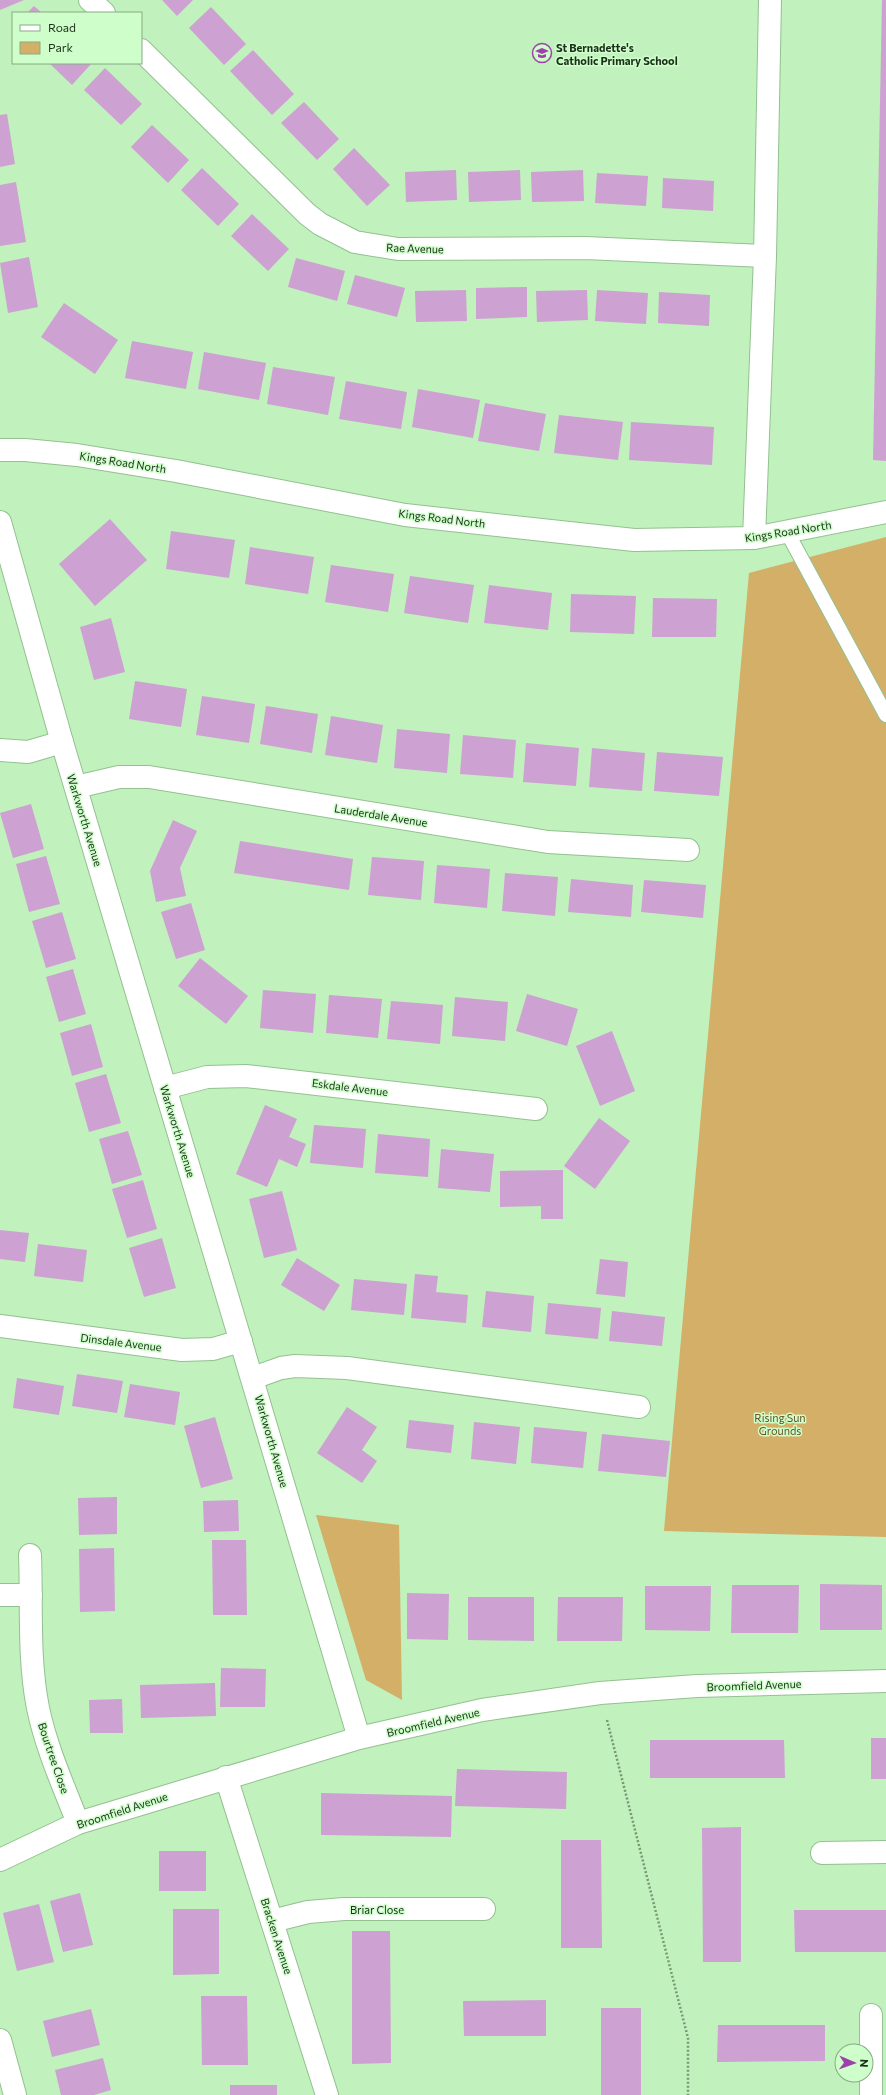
<svg xmlns="http://www.w3.org/2000/svg" width="886" height="2095" font-family="Commissioner,sans-serif">
	<rect width="100%" height="100%" fill="#c1f1bd"/>
	<g fill="#d3af68">
		<path d="M886,537V1537L664,1531L749,573Z"/>
		<path d="M316,1515L399,1525L402,1700L366,1680Z"/>
	</g>
	<g fill="#cda1d2">
		<path d="M0,0H24L0,10Z"/>
		<path d="M162,0H193L177,16Z"/>
		<path d="M882,0H886V461L873,460Z"/>
		<path d="M34,6L42,13H27Z"/>
		<path d="M211,7L246,44L224,65L189,28Z"/>
		<path d="M253,50L294,94L272,115L230,71Z"/>
		<path d="M49,63H92L72,85Z"/>
		<path d="M105,68L142,104L121,125L84,90Z"/>
		<path d="M304,102L339,139L317,160L281,123Z"/>
		<path d="M7,114L15,164L0,167V115Z"/>
		<path d="M152,125L189,160L168,183L131,147Z"/>
		<path d="M354,148L390,185L367,206L333,169Z"/>
		<path d="M202,168L239,204L218,226L181,190Z"/>
		<path d="M456,170L457,200L406,202L405,172Z"/>
		<path d="M520,170L521,200L469,202L468,172Z"/>
		<path d="M583,170L584,201L532,202L531,172Z"/>
		<path d="M597,173L648,176L646,206L595,203Z"/>
		<path d="M663,178L714,181L713,211L662,208Z"/>
		<path d="M16,182L26,242L0,246V185Z"/>
		<path d="M252,214L289,249L268,271L231,236Z"/>
		<path d="M29,257L38,307L8,313L0,263Z"/>
		<path d="M296,258L345,271L337,301L288,287Z"/>
		<path d="M355,275L405,288L397,317L347,304Z"/>
		<path d="M527,287V317L476,319V288Z"/>
		<path d="M466,290L467,321L416,322L415,291Z"/>
		<path d="M587,290L588,320L537,322L536,291Z"/>
		<path d="M597,290L648,293L646,324L595,321Z"/>
		<path d="M659,292L710,295L709,326L658,323Z"/>
		<path d="M64,303L118,340L95,374L41,337Z"/>
		<path d="M132,341L193,352L186,389L125,378Z"/>
		<path d="M204,352L266,363L259,400L198,389Z"/>
		<path d="M273,367L335,377L328,415L267,404Z"/>
		<path d="M346,381L407,392L401,429L339,419Z"/>
		<path d="M418,389L480,400L473,438L412,427Z"/>
		<path d="M485,403L546,414L539,451L478,441Z"/>
		<path d="M559,415L623,422L618,460L554,453Z"/>
		<path d="M631,422L714,427L712,465L629,460Z"/>
		<path d="M110,519L147,560L95,606L59,564Z"/>
		<path d="M171,531L235,540L229,578L166,569Z"/>
		<path d="M250,547L314,557L308,594L245,584Z"/>
		<path d="M331,565L394,574L388,612L325,602Z"/>
		<path d="M410,576L474,585L468,623L404,613Z"/>
		<path d="M489,585L552,593L548,630L484,623Z"/>
		<path d="M571,594L636,596L634,634L570,632Z"/>
		<path d="M653,598L717,599L716,637H652Z"/>
		<path d="M111,618L125,672L94,680L80,627Z"/>
		<path d="M135,681L187,689L181,727L129,719Z"/>
		<path d="M202,696L255,704L249,743L196,735Z"/>
		<path d="M266,706L318,714L312,753L260,744Z"/>
		<path d="M331,716L383,725L377,763L325,755Z"/>
		<path d="M397,729L450,734L447,773L394,768Z"/>
		<path d="M463,735L516,740L513,778L460,774Z"/>
		<path d="M526,743L579,748L576,786L523,782Z"/>
		<path d="M592,748L645,753L642,791L589,787Z"/>
		<path d="M657,752L723,757L719,796L654,791Z"/>
		<path d="M31,804L44,849L13,858L0,813Z"/>
		<path d="M173,820L197,831L180,868L186,896L156,902L150,871Z"/>
		<path d="M240,841L353,859L349,890L234,873Z"/>
		<path d="M46,856L60,904L29,912L16,864Z"/>
		<path d="M372,857L424,861L421,900L368,895Z"/>
		<path d="M437,865L490,869L487,908L434,903Z"/>
		<path d="M505,873L558,877L555,916L502,911Z"/>
		<path d="M571,879L633,885L631,917L568,912Z"/>
		<path d="M644,880L706,885L703,918L641,912Z"/>
		<path d="M191,903L205,950L176,959L161,912Z"/>
		<path d="M62,912L76,959L46,968L32,921Z"/>
		<path d="M200,958L248,996L226,1024L178,986Z"/>
		<path d="M73,969L86,1014L59,1022L46,977Z"/>
		<path d="M263,990L316,994L313,1033L260,1028Z"/>
		<path d="M527,994L578,1009L567,1046L516,1031Z"/>
		<path d="M329,995L382,999L378,1038L326,1033Z"/>
		<path d="M455,997L508,1002L505,1041L452,1036Z"/>
		<path d="M391,1001L443,1005L440,1044L387,1039Z"/>
		<path d="M91,1024L103,1067L72,1076L60,1033Z"/>
		<path d="M612,1031L635,1091L600,1106L576,1046Z"/>
		<path d="M106,1074L121,1123L89,1132L75,1083Z"/>
		<path d="M265,1105L297,1119L289,1137L306,1144L297,1167L279,1159L267,1187L236,1174Z"/>
		<path d="M599,1118L630,1141L595,1189L564,1166Z"/>
		<path d="M314,1125L366,1129L363,1168L310,1163Z"/>
		<path d="M128,1131L142,1175L112,1184L99,1139Z"/>
		<path d="M378,1134L430,1139L428,1177L375,1173Z"/>
		<path d="M441,1149L494,1154L490,1192L438,1188Z"/>
		<path d="M563,1170V1219H541V1206L500,1207V1171Z"/>
		<path d="M143,1180L157,1229L127,1238L112,1189Z"/>
		<path d="M282,1191L297,1250L264,1258L249,1199Z"/>
		<path d="M0,1230L29,1233L25,1262L0,1259Z"/>
		<path d="M162,1238L176,1288L144,1297L129,1248Z"/>
		<path d="M38,1244L87,1250L83,1282L34,1276Z"/>
		<path d="M297,1258L340,1285L324,1311L281,1285Z"/>
		<path d="M600,1259L628,1262L625,1297L596,1294Z"/>
		<path d="M415,1274L438,1276L436,1292L468,1295L466,1323L411,1318Z"/>
		<path d="M354,1279L407,1284L404,1315L351,1310Z"/>
		<path d="M486,1291L534,1296L531,1332L482,1327Z"/>
		<path d="M548,1303L601,1308L598,1339L545,1334Z"/>
		<path d="M612,1311L665,1317L662,1346L609,1341Z"/>
		<path d="M77,1374L123,1381L117,1413L72,1406Z"/>
		<path d="M17,1378L64,1386L59,1415L13,1408Z"/>
		<path d="M130,1384L180,1392L175,1425L124,1417Z"/>
		<path d="M347,1407L377,1427L362,1450L377,1461L362,1483L317,1453Z"/>
		<path d="M215,1417L233,1479L201,1488L184,1426Z"/>
		<path d="M409,1420L454,1425L451,1453L406,1448Z"/>
		<path d="M474,1422L520,1427L516,1464L471,1459Z"/>
		<path d="M534,1427L587,1432L583,1468L531,1463Z"/>
		<path d="M602,1434L670,1441L666,1477L598,1471Z"/>
		<path d="M117,1497V1534L79,1535L78,1498Z"/>
		<path d="M238,1500L239,1531L204,1532L203,1501Z"/>
		<path d="M212,1540H246L247,1615H213Z"/>
		<path d="M114,1548L115,1611L80,1612L79,1549Z"/>
		<path d="M820,1584L882,1585V1630H820Z"/>
		<path d="M732,1585H799L798,1633H731Z"/>
		<path d="M645,1586H711L710,1631L645,1630Z"/>
		<path d="M407,1593L449,1594L448,1640L407,1639Z"/>
		<path d="M468,1597H534V1641L468,1640Z"/>
		<path d="M558,1597H623L622,1641H557Z"/>
		<path d="M221,1668L266,1669L265,1707H220Z"/>
		<path d="M215,1683L216,1716L141,1718L140,1685Z"/>
		<path d="M122,1699L123,1733H90L89,1700Z"/>
		<rect x="871" y="1738" width="15" height="41"/>
		<path d="M650,1740H784L785,1778H650Z"/>
		<path d="M457,1769L567,1772L566,1809L455,1806Z"/>
		<path d="M321,1793L452,1796L451,1837L321,1835Z"/>
		<path d="M741,1827V1962H703L702,1828Z"/>
		<path d="M561,1840H601L602,1948H561Z"/>
		<rect x="159" y="1851" width="47" height="40"/>
		<path d="M80,1893L93,1945L63,1952L50,1901Z"/>
		<path d="M39,1904L54,1962L17,1971L3,1913Z"/>
		<path d="M173,1909H219V1974L173,1975Z"/>
		<path d="M794,1910H886V1952H795Z"/>
		<path d="M352,1931H390L391,2063L352,2064Z"/>
		<path d="M201,1996H247L248,2065H202Z"/>
		<path d="M546,2000V2036H464L463,2001Z"/>
		<rect x="601" y="2008" width="40" height="87"/>
		<path d="M91,2009L100,2045L52,2057L43,2021Z"/>
		<path d="M718,2025H825V2061L717,2062Z"/>
		<path d="M103,2058L111,2090L94,2095H61L55,2070Z"/>
		<rect x="230" y="2085" width="47" height="10"/>
	</g>
	<g fill="none" stroke-linecap="round" stroke-linejoin="round">
		<defs>
			<path id="service" d="M787,532L886,715"/>
			<g id="minor">
				<path d="M90,0L104,13"/>
				<path d="M141,50L307,214L320,224L355,242L398,249L585,248L765,256"/>
				<path d="M0,450H25L77,455L176,471L405,515L634,540L754,538L886,512"/>
				<path d="M0,522L62,742L359,1738"/>
				<path d="M754,538L765,256L770,0"/>
				<path d="M0,750L28,752L62,742"/>
				<path d="M76,787L119,777H149L548,842L688,850"/>
				<path d="M165,1088L207,1077L246,1076L536,1109"/>
				<path d="M0,1326L182,1350L213,1349L241,1341"/>
				<path d="M253,1378L281,1368L295,1366L347,1368L639,1407"/>
				<path d="M30,1555C32,1605 28,1658 38,1708C46,1747 63,1785 78,1823"/>
				<path d="M0,1595H31"/>
				<path d="M226,1777L327,2095"/>
				<path d="M822,1853L886,1852"/>
				<path d="M0,1860L78,1823L359,1738L482,1710L600,1693L697,1686L886,1681"/>
				<path d="M272,1921L308,1912L344,1909H484"/>
				<path d="M871,2015V2095"/>
				<path d="M0,2040L15,2095"/>
			</g>
		</defs>
		<use href="#service" stroke="#93c190" stroke-width="16"/>
		<use href="#minor" stroke="#93c190" stroke-width="24"/>
		<path stroke="#779a74" stroke-width="2.5" stroke-dasharray="2 2" stroke-linecap="butt" d="M607,1720L688,2038V2095"/>
		<use href="#service" stroke="#fff" stroke-width="14"/>
		<use href="#minor" stroke="#fff" stroke-width="22"/>
	</g>
	<defs>
		<symbol id="school-ring" viewBox="-11 -11 22 22"><circle r="9.5" fill="#cefeca" stroke="#9f41ab" stroke-width="1.5"/><path d="M0-5L7-2L0 1L-7-2ZM-4 1L0 2.5L4 1V4Q0 6-4 4Z" fill="#9f41ab"/></symbol>
	</defs>
	<g fill-rule="evenodd">
		<use href="#school-ring" x="531" y="42" width="22" height="22"/>
	</g>
	<g text-anchor="middle" dominant-baseline="central" stroke-width="3" stroke-linejoin="round" paint-order="stroke">
		<g font-size="11" font-weight="bold" fill="#1c2f1b" stroke="#cefeca" text-anchor="start">
			<text x="556" y="47">St Bernadette's<tspan x="556" dy="13">Catholic Primary School</tspan></text>
		</g>
		<g font-size="11" fill="#1c2f1b" stroke="#cefeca">
			<text transform="translate(415 248) rotate(2)">Rae Avenue</text>
			<text transform="translate(123 462) rotate(9)">Kings Road North</text>
			<text transform="translate(442 518) rotate(7)">Kings Road North</text>
			<text transform="translate(788 531) rotate(-9)">Kings Road North</text>
			<text transform="translate(381 815) rotate(9)">Lauderdale Avenue</text>
			<text transform="translate(85 820) rotate(73)">Warkworth Avenue</text>
			<text transform="translate(350 1087) rotate(7)">Eskdale Avenue</text>
			<text transform="translate(178 1131) rotate(73)">Warkworth Avenue</text>
			<text transform="translate(121 1342) rotate(7)">Dinsdale Avenue</text>
			<text transform="translate(272 1441) rotate(74)">Warkworth Avenue</text>
			<text transform="translate(754 1685) rotate(-2)">Broomfield Avenue</text>
			<text transform="translate(433 1722) rotate(-13)">Broomfield Avenue</text>
			<text transform="translate(54 1758) rotate(71)">Bourtree Close</text>
			<text transform="translate(122 1810) rotate(-18)">Broomfield Avenue</text>
			<text x="377" y="1909">Briar Close</text>
			<text transform="translate(277 1936) rotate(72)">Bracken Avenue</text>
		</g>
		<g font-size="11" fill="#665126" stroke="#cefeca">
			<text x="780" y="1417">Rising Sun<tspan x="780" dy="13">Grounds</tspan></text>
		</g>
	</g>
	<rect x="12" y="12" width="130" height="52" fill="#cefeca" stroke="#87ab84"/>
	<rect x="20" y="25" width="20" height="6" fill="#ffffff" stroke="#87ab84"/>
	<text x="48" y="32" font-size="12" fill="#1c2f1b">Road</text>
	<rect x="20" y="42" width="20" height="12" fill="#d3af68" stroke="#87ab84"/>
	<text x="48" y="52" font-size="12" fill="#1c2f1b">Park</text>
	<g transform="translate(854 2063) rotate(92)"><circle r="19" fill="#cefeca" stroke="#87ab84"/>
	<path d="M0-3L7 15L0 10L-7 15Z" fill="#9f41ab"/>
	<text y="-6" font-size="11" font-weight="bold" text-anchor="middle" fill="#1c2f1b">N</text>
	</g>
</svg>
